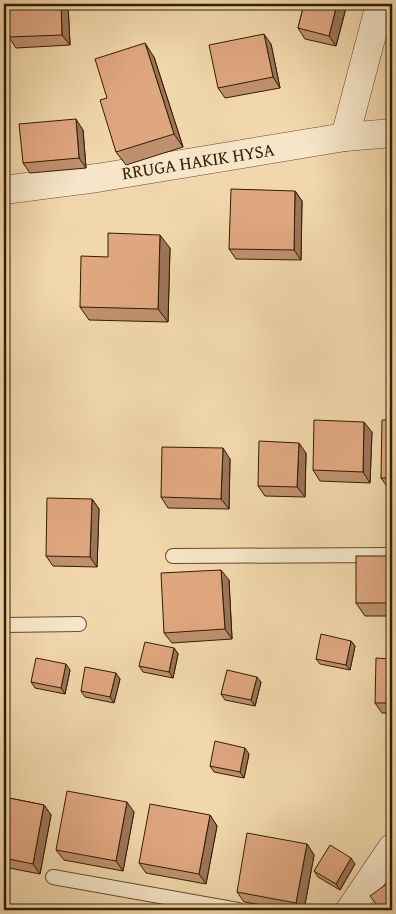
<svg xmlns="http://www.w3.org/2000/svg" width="396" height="914" font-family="'Gentium Book Plus',serif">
	<rect width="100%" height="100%" fill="#f1d7ab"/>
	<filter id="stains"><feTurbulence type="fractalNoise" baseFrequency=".004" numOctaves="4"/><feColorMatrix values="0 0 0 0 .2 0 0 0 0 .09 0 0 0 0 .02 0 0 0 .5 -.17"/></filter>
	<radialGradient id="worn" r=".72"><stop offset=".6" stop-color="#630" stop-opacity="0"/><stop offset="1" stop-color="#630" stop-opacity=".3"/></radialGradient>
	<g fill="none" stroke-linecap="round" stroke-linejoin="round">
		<defs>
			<g id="service">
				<path d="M173,556L392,555"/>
				<path d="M4,625L79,624"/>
				<path d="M53,877L238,910"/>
			</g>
			<g id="minor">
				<path d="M345,137L380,4"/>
				<path d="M4,190L97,178L345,137L392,133"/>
			</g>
			<path id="tertiary" d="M350,910L392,848"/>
		</defs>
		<use href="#service" stroke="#624c2c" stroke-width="16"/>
		<use href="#minor" stroke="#624c2c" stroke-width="29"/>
		<use href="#tertiary" stroke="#624c2c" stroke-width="29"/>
		<use href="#service" stroke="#f6e5c8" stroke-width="14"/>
		<use href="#minor" stroke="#f6e5c8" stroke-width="28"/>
		<use href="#tertiary" stroke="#f6e5c8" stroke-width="28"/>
	</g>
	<g fill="#c0906e" stroke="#321e01">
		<path d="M7,4H68L70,45L16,48L9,37Z"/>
		<path d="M304,4H347L336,46L305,39L298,28Z"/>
		<path d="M271,44L280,88L225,98L218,88Z"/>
		<path d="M154,57L183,147L126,165L116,152L107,98Z"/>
		<path d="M83,130L86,168L30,173L23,163Z"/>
		<path d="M295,191L302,201L301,260L236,259L229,249Z"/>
		<path d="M170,248L168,322L89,320L80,307L108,257Z"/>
		<path d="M392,420V488H388L381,478Z"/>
		<path d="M372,432L370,483L320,481L313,470Z"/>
		<path d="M306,453L305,497L265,496L258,486Z"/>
		<path d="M230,459L229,509L168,508L161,497Z"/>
		<path d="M92,499L99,509L97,567L53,566L46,556Z"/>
		<path d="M392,556V616H365L356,603Z"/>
		<path d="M229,580L232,639L172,643L164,633Z"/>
		<path d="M351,641L355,646L350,670L320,664L316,659Z"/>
		<path d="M174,648L178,654L173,678L143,672L139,666Z"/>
		<path d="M392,659V713H382L375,703Z"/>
		<path d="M70,670L65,694L35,688L31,682Z"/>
		<path d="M120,679L114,703L85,697L81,691Z"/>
		<path d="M261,682L255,706L225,700L221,694Z"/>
		<path d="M249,754L244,778L214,772L210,766Z"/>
		<path d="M4,797L44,805L51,815L40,874L4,867Z"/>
		<path d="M134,812L123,871L64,860L56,850Z"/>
		<path d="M210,815L217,826L206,884L146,873L139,863Z"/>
		<path d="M307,844L314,855L304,910H289L244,902L237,892Z"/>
		<path d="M355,864L340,890L318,877L314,871Z"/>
	</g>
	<g fill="#9c755a" stroke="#321e01">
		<path d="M61,4H68L70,45L62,35Z"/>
		<path d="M337,4H347L336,46L329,36Z"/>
		<path d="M264,34L271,44L280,88L273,77Z"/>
		<path d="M145,43L154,57L183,147L174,134Z"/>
		<path d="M76,119L83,130L86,168L79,158Z"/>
		<path d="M295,191L302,201L301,260L294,250Z"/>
		<path d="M160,235L170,248L168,322L158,309Z"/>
		<path d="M364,422L372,432L370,483L363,472Z"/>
		<path d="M299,443L306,453L305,497L297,487Z"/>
		<path d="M223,448L230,459L229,509L221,499Z"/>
		<path d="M92,499L99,509L97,567L90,557Z"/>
		<path d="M4,517L6,520L5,579L4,578Z"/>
		<path d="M221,570L229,580L232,639L225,629Z"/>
		<path d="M351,641L355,646L350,670L346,665Z"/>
		<path d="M174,648L178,654L173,678L169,672Z"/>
		<path d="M66,664L70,670L65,694L61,688Z"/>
		<path d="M116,673L120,679L114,703L110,697Z"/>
		<path d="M257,677L261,682L255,706L251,700Z"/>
		<path d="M245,748L249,754L244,778L240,772Z"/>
		<path d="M127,802L134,812L123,871L116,861Z"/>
		<path d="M44,805L51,815L40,874L33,864Z"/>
		<path d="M210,815L217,826L206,884L199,874Z"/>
		<path d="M307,844L314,855L304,910H302L296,903Z"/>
		<path d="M351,858L355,864L340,890L336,884Z"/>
	</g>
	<g fill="#dfa780" stroke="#321e01">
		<path d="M7,4H61L62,35L9,37Z"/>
		<path d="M304,4H337L329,36L298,28Z"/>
		<path d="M264,34L273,77L218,88L209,45Z"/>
		<path d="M145,43L174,134L116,152L100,100L107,98L95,59Z"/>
		<path d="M76,119L79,158L23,163L19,124Z"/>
		<path d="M231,189L295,191L294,250L229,249Z"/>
		<path d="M108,233L160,235L158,309L80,307L81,256L108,257Z"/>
		<path d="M314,420L364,422L363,472L313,470Z"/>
		<path d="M382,420H392V478H381Z"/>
		<path d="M259,441L299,443L297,487L258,486Z"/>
		<path d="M162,447L223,448L221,499L161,497Z"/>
		<path d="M47,498L92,499L90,557L46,556Z"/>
		<rect x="356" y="556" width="36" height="47"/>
		<path d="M221,570L225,629L164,633L161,573Z"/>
		<path d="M321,634L351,641L346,665L316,659Z"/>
		<path d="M145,642L174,648L169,672L139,666Z"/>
		<path d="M36,658L66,664L61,688L31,682Z"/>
		<path d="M376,658L392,659V703H375Z"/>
		<path d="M85,667L116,673L110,697L81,691Z"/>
		<path d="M227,670L257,677L251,700L221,694Z"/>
		<path d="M215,741L245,748L240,772L210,766Z"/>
		<path d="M67,791L127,802L116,861L56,850Z"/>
		<path d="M4,797L44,805L33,864L4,858Z"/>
		<path d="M150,804L210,815L199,874L139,863Z"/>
		<path d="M247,833L307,844L296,903L237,892Z"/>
		<path d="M330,845L351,858L336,884L314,871Z"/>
		<path d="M392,880V910H381L370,896Z"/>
	</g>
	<g text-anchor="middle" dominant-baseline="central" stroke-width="4" stroke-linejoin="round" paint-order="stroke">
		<g font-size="18" fill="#321e01" stroke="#f6e5c8">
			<text transform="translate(198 161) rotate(-9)">RRUGA HAKIK HYSA</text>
		</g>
	</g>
	<rect width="396" height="914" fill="none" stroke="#f1d7ab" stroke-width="20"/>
	<rect x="5" y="5" width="386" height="904" fill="none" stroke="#321e01" stroke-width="2.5"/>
	<rect x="10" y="10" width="376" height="894" fill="none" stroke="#321e01"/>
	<rect width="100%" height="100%" filter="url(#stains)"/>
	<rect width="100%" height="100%" fill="url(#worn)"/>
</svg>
